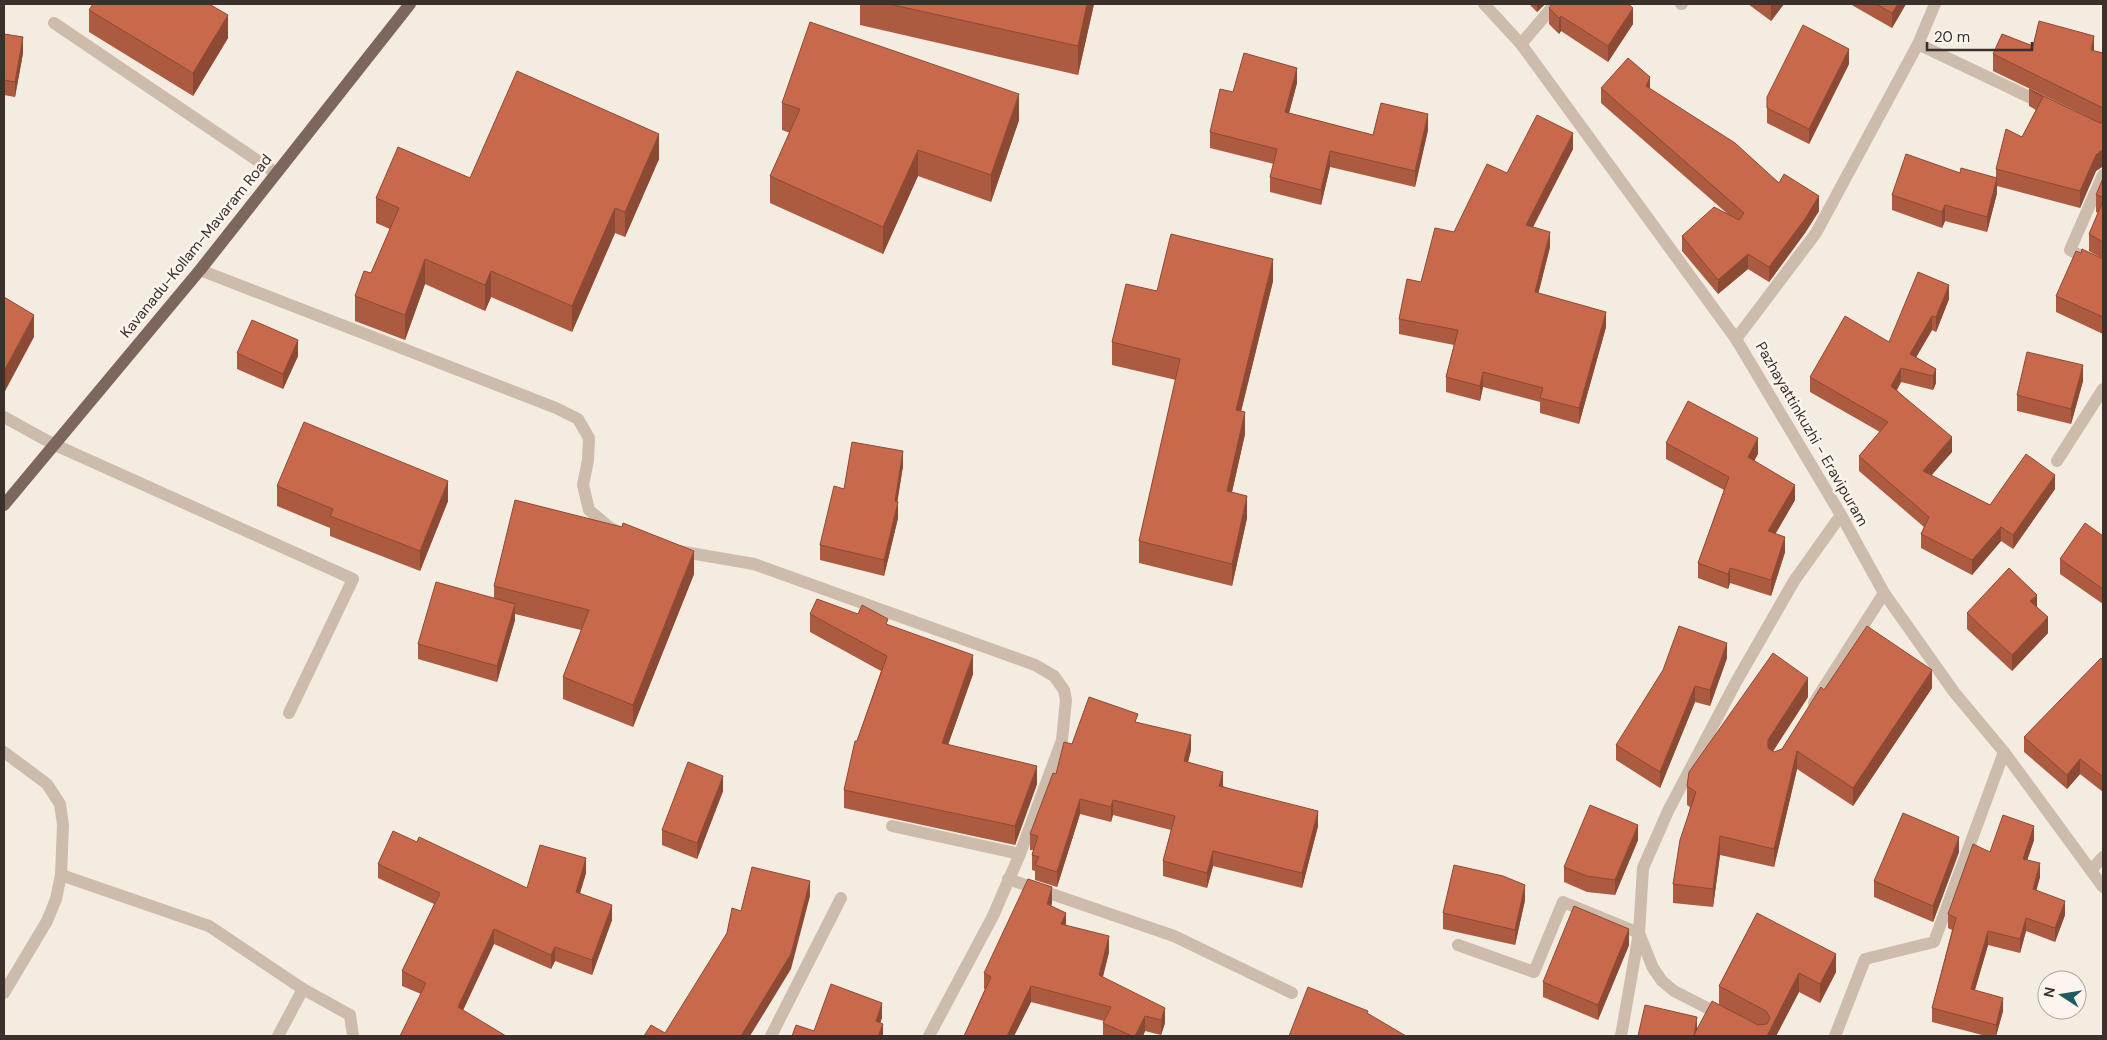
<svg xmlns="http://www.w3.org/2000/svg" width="2107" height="1040" font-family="'DM Sans',sans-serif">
	<rect width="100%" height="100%" fill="#f4ebe1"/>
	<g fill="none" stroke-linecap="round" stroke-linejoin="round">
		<g stroke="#cdbbac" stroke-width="12">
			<path d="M1484,4L1521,44L1736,339L1841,515L1884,593L1954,692L2004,752L2103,887"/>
			<path d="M1681,4H1682"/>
			<path d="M54,23L276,173"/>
			<path d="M1521,44L1555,4"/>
			<path d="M1918,44L2044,104"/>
			<path d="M2103,175L2070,250L2103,268"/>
			<path d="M200,270L556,408L578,419L589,438L588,460L583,485L589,510L609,527L617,531"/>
			<path d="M1736,339L1816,233L1918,44L1935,4"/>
			<path d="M4,417L53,444L353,579L289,713"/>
			<path d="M2057,461L2103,389"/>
			<path d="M678,551L754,564L1035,665L1054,676L1064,690L1066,700L1062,740L1020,854L993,916L929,1036"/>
			<path d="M1814,703L1884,593"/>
			<path d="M4,752L47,784L60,804L63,825L61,875L56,899L47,921L4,993"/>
			<path d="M892,826L1020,854"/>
			<path d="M2091,870L2103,857"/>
			<path d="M61,875L209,926L303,989L350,1015L353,1036"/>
			<path d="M1008,879L1174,936L1292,993"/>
			<path d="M1458,945L1534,972L1563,902L1639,933L1621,1036"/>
			<path d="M1723,1016L1674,991L1662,981L1653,968L1639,933L1643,868L1668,811L1736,682L1794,581L1841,515"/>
			<path d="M278,1036L303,989"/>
			<path d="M771,1036L841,898"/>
			<path d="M1835,1036L1865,959L1934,942L2004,752"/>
		</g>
		<path stroke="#7d675c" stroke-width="12" d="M4,505L200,270L410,4"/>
	</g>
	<g fill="#ac5a40">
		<path d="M860,4H1094L1078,75L860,25Z"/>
		<path d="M1529,4H1545L1537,12Z"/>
		<path d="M1748,4H1784L1771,21Z"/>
		<path d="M1850,4H1906L1892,28Z"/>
		<path d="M1549,8L1633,24L1608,62L1561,31L1559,34L1549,24Z"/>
		<path d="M89,10L228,38L193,96L89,32Z"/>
		<path d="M4,34L23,53L15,97L4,95Z"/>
		<path d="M2033,46L2094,51L2103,53V168L2102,167L2096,171L2080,208L1997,186V193L1987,232L1945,221L1942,228L1892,210V195L1960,173L1996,178V169L2022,137L2036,110L2029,106V89L2093,119L1993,71V54Z"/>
		<path d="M1849,64L1809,144L1767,123V97Z"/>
		<path d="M1297,83L1289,113L1373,135L1428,130L1415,187L1330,167L1321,205L1270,192V177L1274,164L1210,148V132L1233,92Z"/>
		<path d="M1601,88L1650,89L1779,183L1819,211L1805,233L1769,282L1748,269L1718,294L1682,251V236L1730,216L1601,103Z"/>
		<path d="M782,103L1019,120L991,202L918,176L883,254L770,203V176L790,133L782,130Z"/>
		<path d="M1573,149L1532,227L1550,247L1538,293L1606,327L1579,424L1540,413V402L1483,387L1480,401L1446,392V377L1454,345L1399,334V319L1421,282L1507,173Z"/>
		<path d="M659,159L625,237L615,233L572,332L491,297L485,311L425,284L405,340L355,321V296L371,273L390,229L376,223V198L470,178Z"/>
		<path d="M2103,178V259L2089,251V234L2098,213L2096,212V195Z"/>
		<path d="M2081,253L2103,259V334L2056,312V296Z"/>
		<path d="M1273,281L1241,411L1245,434L1232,492L1247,518L1232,586L1139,563V541L1176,380L1112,365V342L1157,291Z"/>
		<path d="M1949,299L1936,332L1932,330L1916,357L1936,369V383L1933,390L1901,382L1897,390L1952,452L1931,475L1990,505L2055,489L2013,549L2001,541L1972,575L1921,548V534L1924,527L1859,471V456L1880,432L1810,392V377L1889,342Z"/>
		<path d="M237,353L298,356L283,389L237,369Z"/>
		<path d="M2083,381L2071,424L2017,411V395Z"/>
		<path d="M1666,443L1758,454L1754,460L1795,500L1775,534L1785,552L1771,596L1730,583L1728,589L1698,578V563L1724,490L1666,459Z"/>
		<path d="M903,466L897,502L898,518L884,576L820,560V545L844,489Z"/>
		<path d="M277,486L448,501L420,571L330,536V528L277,506Z"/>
		<path d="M2103,536V604L2060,574V559Z"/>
		<path d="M694,574L633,727L563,699V677L581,630L515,614V620L497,682L418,659V644L494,598V586Z"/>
		<path d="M1967,613L2048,633L2012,671L1967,629Z"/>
		<path d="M810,614L888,625L973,674L948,745L1037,784L1015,845L844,808V790L857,741L881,671L810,632Z"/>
		<path d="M1727,658L1710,706L1695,702L1660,788L1616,760V745Z"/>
		<path d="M2103,661V792L2080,774L2067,789L2024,752V737Z"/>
		<path d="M1932,688L1853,806L1797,769L1774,867L1720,855L1713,907L1673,903V884L1690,807L1687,805V786L1808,697L1773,751L1774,752L1782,749L1824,690Z"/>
		<path d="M1138,722L1191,750L1188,762L1223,786L1318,826L1302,888L1213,866L1207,888L1163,876V861L1171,830L1113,815L1111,822L1080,814L1057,887L1035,880V871L1032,870V855L1033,850H1030V834L1056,774L1072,744Z"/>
		<path d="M723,791L697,859L662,845V830Z"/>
		<path d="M1638,840L1615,895L1587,892L1564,882V867Z"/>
		<path d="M2034,840L2027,860L2040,877L2036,890L2065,915L2055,942L2026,931L2020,953L1988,945L1975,990L2003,1011L1996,1036H1986L1932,1022V1008L1952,930L1948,928V914L1990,852Z"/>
		<path d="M417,842L527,888L586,873L580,893L612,920L592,975L555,961L551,969L494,944L463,1010L421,994L402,986V971L434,904L378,878V864Z"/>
		<path d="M1959,852L1933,922L1874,897V881Z"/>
		<path d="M1525,900L1515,945L1443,929V913Z"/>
		<path d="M1052,903L1051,906L1066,925L1109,952L1103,977L1165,1023L1161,1035L1145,1031L1143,1036H1103V1023L1104,1021L1031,1002L1014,1036H964L985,989H984V973Z"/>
		<path d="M1757,913L1836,972L1820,1003L1799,992L1776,1036L1697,1030L1719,1005V986Z"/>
		<path d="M1629,945L1598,1020L1543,997V982Z"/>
	</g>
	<g fill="#8c4a34">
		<path d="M1087,4H1094L1078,75V46Z"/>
		<path d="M1537,4H1545L1537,12Z"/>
		<path d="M1772,4H1784L1771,21V6Z"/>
		<path d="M1898,4H1906L1892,28V13Z"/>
		<path d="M1633,8V24L1608,62V46Z"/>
		<path d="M228,15V38L193,96V73Z"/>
		<path d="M1561,16V31L1559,34V18Z"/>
		<path d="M2094,36V53L2091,50Z"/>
		<path d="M23,37V53L15,97V82Z"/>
		<path d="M1849,49V64L1809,144V129Z"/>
		<path d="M1297,68V83L1285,128V112Z"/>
		<path d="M1650,77V92L1646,86Z"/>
		<path d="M1019,94V120L991,202V175Z"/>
		<path d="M1428,114V130L1415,187V171Z"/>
		<path d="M1573,133V149L1526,241V225Z"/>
		<path d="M659,134V159L625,237V212Z"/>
		<path d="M918,150V176L883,254V227Z"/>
		<path d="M2102,150V167L2096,171L2080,208V191L2096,155Z"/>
		<path d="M1330,151V167L1321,205V190Z"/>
		<path d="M1997,178V193L1987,232V217Z"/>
		<path d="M1819,196V211L1805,233L1769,282V267Z"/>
		<path d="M1945,205V221L1942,228V212Z"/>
		<path d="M615,208V233L572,332V306Z"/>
		<path d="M1550,232V247L1535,307V292Z"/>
		<path d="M1748,254V269L1718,294V280Z"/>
		<path d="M425,259V284L405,340V315Z"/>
		<path d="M1273,259V281L1236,432V410Z"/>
		<path d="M491,271V297L485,311V285Z"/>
		<path d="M1949,285V299L1936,332V317Z"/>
		<path d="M1606,312V327L1579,424V408Z"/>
		<path d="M34,315V337L4,393V371Z"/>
		<path d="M1932,316V330L1910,368V354Z"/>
		<path d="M298,340V356L283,389V374Z"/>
		<path d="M2083,365V381L2071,424V409Z"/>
		<path d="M1901,368V382L1891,400V386Z"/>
		<path d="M1936,369V383L1933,390V376Z"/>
		<path d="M1483,372V387L1480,401V386Z"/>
		<path d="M1245,412V434L1227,514V491Z"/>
		<path d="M1952,437V452L1923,485V471Z"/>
		<path d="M1758,438V454L1748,472V457Z"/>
		<path d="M903,451V466L895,517V501Z"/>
		<path d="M2055,475V489L2013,549V535Z"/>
		<path d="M448,481V501L420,571V551Z"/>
		<path d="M1795,485V500L1768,547V531Z"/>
		<path d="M1247,496V518L1232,586V564Z"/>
		<path d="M898,502V518L884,576V560Z"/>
		<path d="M2001,527V541L1972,575V560Z"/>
		<path d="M1785,537V552L1771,596V580Z"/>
		<path d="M694,551V574L633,727V705Z"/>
		<path d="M1730,568V583L1728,589V574Z"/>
		<path d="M2037,595V610L2030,601Z"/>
		<path d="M515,604V620L497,682V666Z"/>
		<path d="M2048,617V633L2012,671V655Z"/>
		<path d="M1727,643V658L1710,706V690Z"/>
		<path d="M973,655V674L942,762V743Z"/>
		<path d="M1932,670V688L1853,806V788Z"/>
		<path d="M1808,678V697L1768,759V740Z"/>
		<path d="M1695,686V702L1660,788V772Z"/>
		<path d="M1191,735V750L1184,777V761Z"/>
		<path d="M1797,751V769L1774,867V849Z"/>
		<path d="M2080,759V774L2067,789V775Z"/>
		<path d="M1037,766V784L1015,845V826Z"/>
		<path d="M1223,772V787L1219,786Z"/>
		<path d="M723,776V791L697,859V843Z"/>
		<path d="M1080,799V814L1057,887V872Z"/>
		<path d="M1113,800V815L1111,822V807Z"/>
		<path d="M1318,811V826L1302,888V873Z"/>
		<path d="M1638,825V840L1615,895V880Z"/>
		<path d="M2034,826V840L2023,873V859Z"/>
		<path d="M1720,836V855L1713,907V889Z"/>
		<path d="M1959,837V852L1933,922V906Z"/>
		<path d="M1213,851V866L1207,888V873Z"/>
		<path d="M586,858V873L576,906V892Z"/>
		<path d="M2040,863V877L2033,903V889Z"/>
		<path d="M810,881V896L791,969L750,1036H741Z"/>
		<path d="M1525,885V900L1515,945V930Z"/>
		<path d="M1052,887V903L1047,919V904Z"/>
		<path d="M2065,901V915L2055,942V928Z"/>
		<path d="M612,905V920L592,975V960Z"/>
		<path d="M1066,913V928L1061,924Z"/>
		<path d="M2026,918V931L2020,953V939Z"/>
		<path d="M494,929V944L458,1021V1007Z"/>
		<path d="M1629,929V945L1598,1020V1005Z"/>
		<path d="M1988,931V945L1971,1003V989Z"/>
		<path d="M1109,936V952L1099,991V975Z"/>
		<path d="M555,947V961L551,969V955Z"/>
		<path d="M1836,954V972L1820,1003V984Z"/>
		<path d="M1799,973V992L1776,1036H1767Z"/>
		<path d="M1031,986V1002L1014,1036H1007Z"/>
		<path d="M2003,998V1011L1996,1036V1025Z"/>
		<path d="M882,1003V1018L876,1036V1021Z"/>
		<path d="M1165,1008V1023L1161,1035V1020Z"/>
		<path d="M1145,1016V1031L1143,1036H1135Z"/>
		<path d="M1697,1017V1036H1694Z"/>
		<path d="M883,1024V1036H878Z"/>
	</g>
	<g fill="#c8694b" stroke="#8c4a34">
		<path d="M93,4H209L228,15L193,73L89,10Z"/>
		<path d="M889,4H1087L1078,46Z"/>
		<path d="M1552,4H1628L1633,8L1608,46L1561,16L1559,18L1549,8Z"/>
		<path d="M1876,4H1898L1892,13Z"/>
		<path d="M2039,21L2094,36L2091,50L2103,53V108L1993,54L2002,34L2033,46Z"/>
		<path d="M810,22L1019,94L991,175L918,150L883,227L770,176L800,109L782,103Z"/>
		<path d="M1803,25L1849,49L1809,129L1767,108V97Z"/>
		<path d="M4,34L23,37L15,82L4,80Z"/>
		<path d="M1244,53L1297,68L1285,112L1373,135L1381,103L1428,114L1415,171L1330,151L1321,190L1270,177L1277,149L1210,132L1220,89L1233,92Z"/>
		<path d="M1628,58L1650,77L1646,86L1735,143L1779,183L1784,174L1819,196L1805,219L1769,267L1748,254L1718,280L1682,236L1714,207L1739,220L1744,213L1601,88Z"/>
		<path d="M517,71L659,134L625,212L615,208L572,306L491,271L485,285L425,259L405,315L355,296L364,271L371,273L399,208L376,198L398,147L470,178Z"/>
		<path d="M2029,89L2100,123H2103V151L2102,150L2096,155L2080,191L1996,169L2006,129L2022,137L2043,97Z"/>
		<path d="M1537,115L1573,133L1526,225L1550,232L1535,292L1606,312L1579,408L1540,398L1543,388L1483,372L1480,386L1446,377L1458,330L1399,319L1407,279L1421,282L1435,228L1454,232L1487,164L1507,173Z"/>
		<path d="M1906,154L1960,173L1961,168L1997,178L1987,217L1945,205L1942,212L1892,195Z"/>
		<path d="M2103,178V197L2096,195Z"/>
		<path d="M2103,201V242L2089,234Z"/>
		<path d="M1171,234L1273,259L1236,410L1245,412L1227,491L1247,496L1232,564L1139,541L1180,359L1112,342L1126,284L1157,291Z"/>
		<path d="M2082,249L2103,259V317L2056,296L2076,251L2081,253Z"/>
		<path d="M1918,272L1949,285L1936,317L1932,316L1910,354L1936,369L1933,376L1901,368L1891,386L1952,437L1923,471L1990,505L2026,454L2055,475L2013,535L2001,527L1972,560L1921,534L1929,517L1859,456L1888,422L1810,377L1845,316L1889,342Z"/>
		<path d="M4,297L34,315L4,371Z"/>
		<path d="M252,320L298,340L283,374L237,353Z"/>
		<path d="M2027,352L2083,365L2071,409L2017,395Z"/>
		<path d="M1688,401L1758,438L1748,457L1795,485L1768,531L1785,537L1771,580L1730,568L1728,574L1698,563L1729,477L1666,443Z"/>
		<path d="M304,422L448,481L420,551L330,516L333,509L277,486Z"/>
		<path d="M852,442L903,451L895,501L898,502L884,560L820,545L834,486L844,489Z"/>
		<path d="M515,500L622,527L623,523L694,551L633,705L563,677L589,610L494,586Z"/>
		<path d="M2085,523L2103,536V589L2060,559Z"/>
		<path d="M2009,568L2037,595L2030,601L2048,617L2012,655L1967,613Z"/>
		<path d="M436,582L515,604L497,666L418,644Z"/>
		<path d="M817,599L858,614L862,605L888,619L886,624L973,655L942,743L1037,766L1015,826L844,790L855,741H857L887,656L810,614Z"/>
		<path d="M1679,626L1727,643L1710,690L1695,686L1660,772L1616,745L1663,670Z"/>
		<path d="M1867,626L1932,670L1853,788L1797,751L1774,849L1720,836L1713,889L1673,884L1680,840L1696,792L1687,786L1689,772L1773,653L1808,678L1768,740V748L1774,752L1782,749L1821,687L1824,690Z"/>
		<path d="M2101,658L2103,661V777L2080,759L2067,775L2024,737Z"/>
		<path d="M1089,697L1138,714L1135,722L1191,735L1184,761L1223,772L1219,786L1318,811L1302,873L1213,851L1207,873L1163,861L1175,816L1113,800L1111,807L1080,799L1057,872L1035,865L1039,857L1032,855L1038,836L1030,834L1053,773L1056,774L1064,742L1072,744Z"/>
		<path d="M688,762L723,776L697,843L662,830Z"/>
		<path d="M1590,805L1638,825L1615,880L1587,876L1564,867Z"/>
		<path d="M1903,813L1959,837L1933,906L1874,881Z"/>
		<path d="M2003,815L2034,826L2023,859L2040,863L2033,889L2065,901L2055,928L2026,918L2020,939L1988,931L1971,989L2003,998L1996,1025L1932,1008L1956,918L1948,914L1973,844L1990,852Z"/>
		<path d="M393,831L417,842L419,837L527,888L540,845L586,858L576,892L612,905L592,960L555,947L551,955L494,929L458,1007L506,1036H400L426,983L402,971L440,893L378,864Z"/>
		<path d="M1454,865L1503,876L1525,885L1515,930L1443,913Z"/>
		<path d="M752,867L810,881L791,954L741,1036H644L651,1025L665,1033L727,933L732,908L741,911Z"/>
		<path d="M1028,879L1052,887L1047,904L1066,913L1061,924L1109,936L1099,975L1165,1008L1161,1020L1145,1016L1135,1036H1132L1103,1023L1111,1007L1031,986L1007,1036H964L991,977L984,973Z"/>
		<path d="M1574,906L1629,929L1598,1005L1543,982Z"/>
		<path d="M1757,913L1836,954L1820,984L1799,973L1767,1036H1638L1645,1005L1697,1017L1694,1035L1712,1001L1758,1025L1767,1024L1770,1018L1766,1011L1719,986Z"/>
		<path d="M831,984L882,1003L876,1021L883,1024L878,1036H792L796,1025L814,1031Z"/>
		<path d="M1308,987L1368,1011L1367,1013L1406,1036H1289Z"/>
	</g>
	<g text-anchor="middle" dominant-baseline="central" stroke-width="5" stroke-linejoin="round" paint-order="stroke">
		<g font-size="15" fill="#3b302b" stroke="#fbf5ee">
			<text transform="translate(196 246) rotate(-51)">Kavanadu-Kollam-Mavaram Road</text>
			<text transform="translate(1812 434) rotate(60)">Pazhayattinkuzhi - Eravipuram</text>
		</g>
	</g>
	<rect width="2107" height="1040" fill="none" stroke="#3b302b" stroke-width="10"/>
	<g transform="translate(2062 995) rotate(282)"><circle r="24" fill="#fbf5ee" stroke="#aea6a0"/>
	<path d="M0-4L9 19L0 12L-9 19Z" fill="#1f5a5e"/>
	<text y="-8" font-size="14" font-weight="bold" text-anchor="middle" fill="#3b302b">N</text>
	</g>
	<path d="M1927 42v8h105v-8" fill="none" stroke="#3b302b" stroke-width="2.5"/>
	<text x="1934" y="42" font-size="15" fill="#3b302b" stroke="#fbf5ee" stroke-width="4" paint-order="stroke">20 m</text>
</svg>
